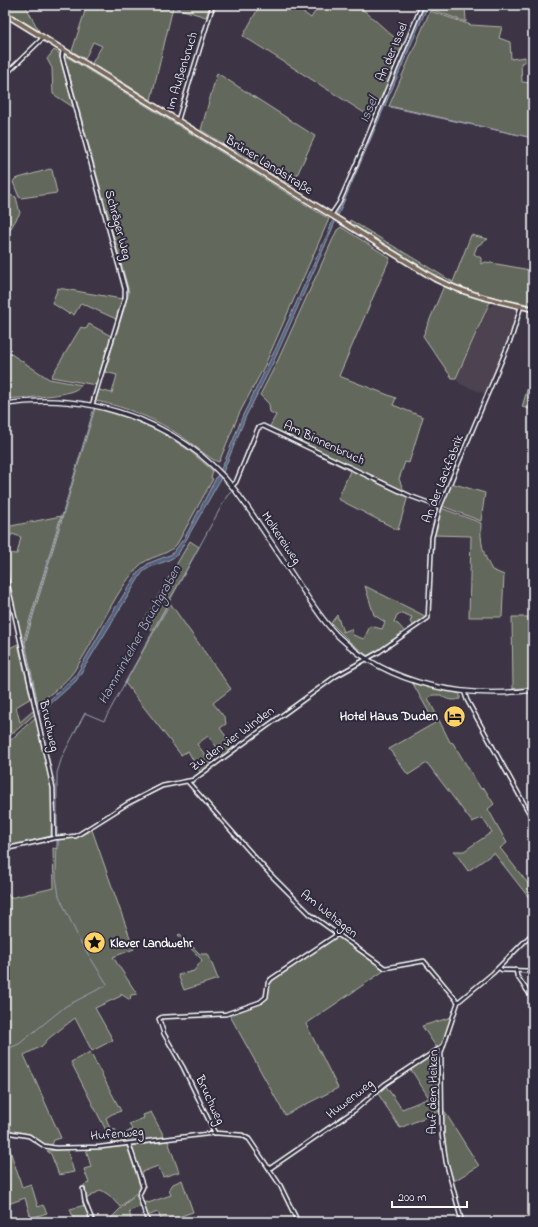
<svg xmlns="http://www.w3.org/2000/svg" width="538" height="1227" font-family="'Indie Flower',sans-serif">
	<rect width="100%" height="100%" fill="#3d3545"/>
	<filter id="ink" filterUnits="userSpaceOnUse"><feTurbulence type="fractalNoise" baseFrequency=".025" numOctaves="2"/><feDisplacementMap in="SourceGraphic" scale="8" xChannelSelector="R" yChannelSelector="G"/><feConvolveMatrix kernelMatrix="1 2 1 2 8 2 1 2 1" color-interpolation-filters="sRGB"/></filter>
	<g filter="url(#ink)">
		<path fill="#4e424f" d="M494,304L519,310L514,327L486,394L460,384L456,378L488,308Z"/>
		<g fill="#64685b" stroke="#b2b4ad">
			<path d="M5,5H25L39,31L5,10Z"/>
			<path d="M87,5H210L206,17L173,7L151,100L92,63L102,46L93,42L85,59L72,51Z"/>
			<path d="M260,5H293L311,18L319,5H358L404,46L374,119L243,36Z"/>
			<path d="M431,5H465L466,22L430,9Z"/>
			<path d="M430,11L471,25L502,27L499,38L510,42L511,59L525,57V62L521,63L522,82L533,83V138L389,106Z"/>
			<path d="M54,50L59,53L73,107L53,94L52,68L47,59Z"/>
			<path d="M64,55L329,219L264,367L239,414L219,462C210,460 191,442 181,436C156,419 126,407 96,401L99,390L112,393L117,375L105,372L129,292Z"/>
			<path d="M217,73L315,136L292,186L201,130Z"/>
			<path d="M50,169L52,170L57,193L21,198L19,197L13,182L15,179Z"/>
			<path d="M5,194L16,197L20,213L5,238Z"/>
			<path d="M350,220L453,282L471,235L488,239L477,246L474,254L481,258V264L486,262L530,270L533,262V305L492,297L456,378H452L423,336L446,281L349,223Z"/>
			<path d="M341,227L390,258L339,376L396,398L393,405L423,417L409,463L405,462L399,479L404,491L365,472L363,474L408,496L398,530L338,499L350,471L313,452L315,448L269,428L276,415L270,412L269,404L260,395L277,362L337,230Z"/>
			<path d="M58,288L122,299L116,319L81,303L74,315L70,312L69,314L52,303Z"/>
			<path d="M89,324L111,336L96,385L51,377L81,327L86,329Z"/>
			<path d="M5,350L49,379L82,385C72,398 22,397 5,399Z"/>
			<path d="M533,370V410L522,407Z"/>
			<path d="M95,408L131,419L163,433L190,451L213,471L211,478L213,479L177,544C167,557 149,555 138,567C111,597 97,638 74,671C65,684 50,694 38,704L25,643Z"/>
			<path d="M451,483L485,493L481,521L442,506Z"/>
			<path d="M441,508L481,523C480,541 483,555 492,570L504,575L502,617H469L471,536L433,535Z"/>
			<path d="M61,516L23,642L30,680L5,567V553L17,554L21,537L12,534L9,539L6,527Z"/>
			<path d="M190,541L199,547L153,630L142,624Z"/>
			<path d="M365,586L427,617L413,626L410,622L412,617L402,613L397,615L394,622L398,624L405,632L380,651L368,656L351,643L331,623L337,615L343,632L351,629L353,635L364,639L370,626L382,629L385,622L374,615Z"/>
			<path d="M170,603L231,689L213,703L225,718L226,724L220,728L234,748L223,755L208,736L197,744L212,764L200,772L188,751L181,755L125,683Z"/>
			<path d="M512,617H533V687L513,689Z"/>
			<path d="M18,644L31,698L16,707L20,722L34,710L35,714L5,740V650Z"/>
			<path d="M412,682L460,694V699C453,701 446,700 441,695H433L428,698L450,742L453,743L481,789L484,788L494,804L488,809L507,843L500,848L533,890V903L494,853L468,871L454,851H464L492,832L482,818L472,822L427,763L408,775L389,749L435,723Z"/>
			<path d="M37,716L52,793L51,836L5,847V745Z"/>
			<path d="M92,830L134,949L113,957L137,994L131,995L130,1000L121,994V996L95,1008L113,1040L92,1051L75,1018L48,1039L42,1046L24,1055L61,1138L54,1140L51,1147H48L30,1134L5,1130V895L8,893L10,898L54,888L53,848L58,849V840L75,838Z"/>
			<path d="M180,934L200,954H208L218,979L184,990L178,975L194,971L202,960L178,935Z"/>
			<path d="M338,936L385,970L306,1024L338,1088L285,1115L229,1014L264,1001L271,980Z"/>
			<path d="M452,1017L443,1044L437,1048L422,1026Z"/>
			<path d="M439,1050L441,1053L440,1111L400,1128L377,1092L385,1085L402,1109L429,1098L410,1068Z"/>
			<path d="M90,1052L121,1111L112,1114L106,1118L111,1131L115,1129L119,1137L131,1130L137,1141L113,1144L71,1062Z"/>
			<path d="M443,1109L479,1166L452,1182C445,1157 443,1135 443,1109Z"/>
			<path d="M151,1112L165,1138L139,1141L129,1124L144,1118L143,1115Z"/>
			<path d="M5,1135L22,1187L31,1184L38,1207L43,1205L47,1213L31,1218L25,1198L8,1204L5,1197Z"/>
			<path d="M168,1141L179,1172L163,1177L158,1166L139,1173L132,1153V1146Z"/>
			<path d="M127,1146L141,1189L120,1207L109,1195L101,1190L86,1199L84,1185L89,1183L84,1169L91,1167L86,1149Z"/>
			<path d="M67,1149L74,1172L59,1175L51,1154L47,1151Z"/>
			<path d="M182,1180L193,1212L164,1222H162L158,1212L147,1216L143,1203L148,1202V1203L171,1195L169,1190L173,1184Z"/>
			<path d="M138,1194L142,1206L129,1211L132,1222H118L117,1219L112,1222H107L126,1203Z"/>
			<path d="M85,1205L92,1222H75L70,1209Z"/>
		</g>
		<path fill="#54627e" stroke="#98a1b2" d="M425,5H428L324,248L272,365L246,416L219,482L178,554C167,564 152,563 142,573L76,681L38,715L37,712L76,675L110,616L139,571L149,563L172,554L185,537L224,463L243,415L276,348L364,152Z"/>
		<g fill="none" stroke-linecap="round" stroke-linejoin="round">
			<g stroke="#98a1b2" stroke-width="1">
				<path d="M385,106L533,138"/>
				<path d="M5,588L11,614L5,616"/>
				<path d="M38,707L24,643L94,408"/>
				<path d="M57,836V773L62,757L85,713L104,721L227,496L232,491"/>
				<path d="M57,840L56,877L59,896L81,943L107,984"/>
				<path d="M5,1050L19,1044L66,1006L105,986"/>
			</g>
			<defs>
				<g id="street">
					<path d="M63,50L62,57L125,289V297L92,405"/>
					<path d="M5,75L43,38"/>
					<path d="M178,120L213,5"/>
					<path d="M331,215L339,203L357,162L422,5"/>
					<path d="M232,486L236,482L258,428L263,426L410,496L440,507"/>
					<path d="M5,572L53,788L54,838"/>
					<path d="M464,691L467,700L533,820"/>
					<path d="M188,782L269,873L311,915L385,968L424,961L458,1002"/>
					<path d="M5,849L54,838L76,836L127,804L162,786L193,780L336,676L379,652L428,618L432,537L440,507L512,336L521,306"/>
					<path d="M533,959V956"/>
					<path d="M499,968L502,970L533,971"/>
					<path d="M516,970L517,976L533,999"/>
					<path d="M5,1132L29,1136L44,1146L56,1148L100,1147L215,1133"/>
					<path d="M129,1144L143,1187L139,1195L148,1222"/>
					<path d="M269,1169L355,1110L385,1084L443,1046"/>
					<path d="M83,1189L85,1202L93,1222"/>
					<path d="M298,1222L280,1185L249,1139L242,1135L215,1133L183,1067L164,1034L159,1019L162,1017L226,1014L260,1002L266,997L268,983L271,979L338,934"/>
					<path d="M462,1222L446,1162L442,1135L441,1053L458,1002L493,973L533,933"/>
				</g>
				<path id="secondary" d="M5,404C97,390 193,426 246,505C264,531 281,557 298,583C311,602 323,622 339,637C390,686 465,699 533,690"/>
				<path id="primary" d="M5,14L435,279C467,295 498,301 533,309"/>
			</defs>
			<use href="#street" stroke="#fff" stroke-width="5.5"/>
			<use href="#secondary" stroke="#fff" stroke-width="6"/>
			<use href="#primary" stroke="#fff" stroke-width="7"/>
			<use href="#street" stroke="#2f2a3d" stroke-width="2.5"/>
			<use href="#secondary" stroke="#2f2a3d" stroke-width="3.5"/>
			<use href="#primary" stroke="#78695c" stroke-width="4"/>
		</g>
	</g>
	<defs>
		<symbol id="hotel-disc" viewBox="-11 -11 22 22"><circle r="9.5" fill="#ffd166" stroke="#2f2a3d"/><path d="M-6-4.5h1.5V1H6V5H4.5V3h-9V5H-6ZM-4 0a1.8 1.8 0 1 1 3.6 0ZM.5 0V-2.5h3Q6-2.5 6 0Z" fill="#111"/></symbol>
		<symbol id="sight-disc" viewBox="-11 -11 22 22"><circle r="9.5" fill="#ffd166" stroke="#2f2a3d"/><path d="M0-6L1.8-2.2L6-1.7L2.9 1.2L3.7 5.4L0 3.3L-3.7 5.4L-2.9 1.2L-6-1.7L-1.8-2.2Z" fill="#111"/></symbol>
	</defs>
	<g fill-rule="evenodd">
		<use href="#hotel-disc" x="442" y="704" width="25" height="25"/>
		<use href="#sight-disc" x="82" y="930" width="25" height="25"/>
	</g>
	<g text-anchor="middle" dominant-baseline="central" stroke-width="4" stroke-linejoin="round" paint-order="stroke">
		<g font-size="13" fill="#fff" stroke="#2f2a3d">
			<text transform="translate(392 52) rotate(-67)">An der Issel</text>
			<text transform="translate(182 71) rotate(-73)">Im Außenbruch</text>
			<text transform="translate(269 165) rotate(32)">Brüner Landstraße</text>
			<text transform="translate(118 225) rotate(75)">Schräger Weg</text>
			<text transform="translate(324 443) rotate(25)">Am Binnenbruch</text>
			<text transform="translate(443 479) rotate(-69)">An der Lackfabrik</text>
			<text transform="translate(281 538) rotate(56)">Molkereiweg</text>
			<text transform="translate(49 726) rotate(77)">Bruchweg</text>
			<text transform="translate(232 739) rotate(-36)">Zu den vier Winden</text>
			<text transform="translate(329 914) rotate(38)">Am Wehagen</text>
			<text transform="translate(433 1092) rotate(-89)">Auf dem Heiken</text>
			<text transform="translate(350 1099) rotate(-38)">Huwenweg</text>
			<text transform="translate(210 1100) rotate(65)">Bruchweg</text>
			<text transform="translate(117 1134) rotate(-5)">Hufenweg</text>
		</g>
		<g font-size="13" font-weight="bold" fill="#fff" stroke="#2f2a3d" text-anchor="end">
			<text x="438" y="716">Hotel Haus Duden</text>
			<text x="110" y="943" text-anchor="start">Klever Landwehr</text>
		</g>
		<g font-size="14" font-style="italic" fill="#b2b8c5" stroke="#2f2a3d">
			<text transform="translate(369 110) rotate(-67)">Issel</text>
			<text transform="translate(140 635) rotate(-61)">Hamminkelner Bruchgraben</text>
		</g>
	</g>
	<rect width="538" height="1227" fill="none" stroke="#2f2a3d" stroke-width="20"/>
	<rect x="10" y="10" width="518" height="1207" fill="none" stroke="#fff" stroke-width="1.5" filter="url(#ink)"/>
	<path d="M392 1201v6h75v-6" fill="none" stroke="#ffffff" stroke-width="2"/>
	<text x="398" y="1201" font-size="12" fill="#ffffff" stroke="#2f2a3d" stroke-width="3" paint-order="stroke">200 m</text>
</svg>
